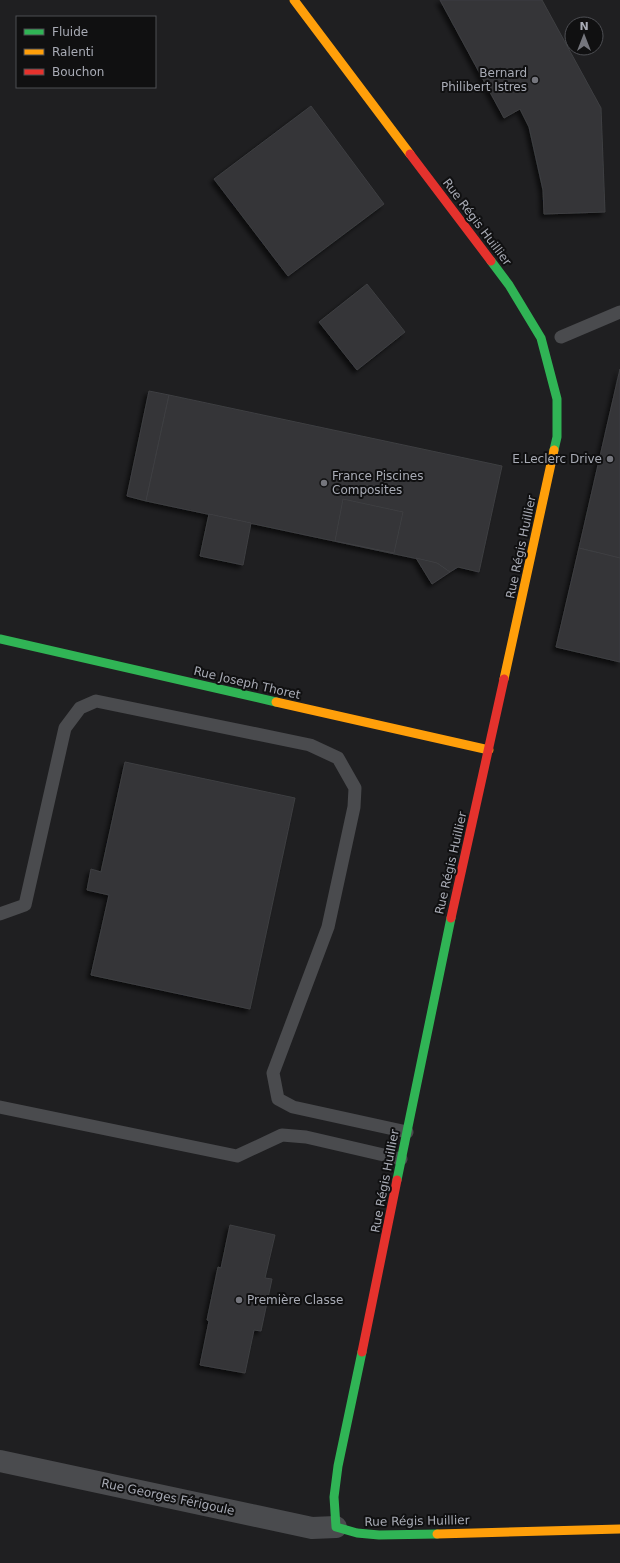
<svg xmlns="http://www.w3.org/2000/svg" width="620" height="1563" font-family="'DejaVu Sans',sans-serif">
	<defs>
		<filter id="shadow"><feDropShadow dx="-3.5" dy="3.5" stdDeviation="2" flood-color="#0009"/></filter>
	</defs>
	<rect width="100%" height="100%" fill="#151516"/>
	<path fill="#1f1f21" fill-rule="evenodd" d="M0,0H620V1563H0ZM17,17H155V87H17ZM572,24H596V48H572Z"/>
	<g fill="#343437" stroke="#3e3f42" filter="url(#shadow)">
		<path d="M440,0H542L601,108L605,212L544,214L543,190L529,127L520,109L504,118Z"/>
		<path d="M311,106L384,204L288,276L214,179Z"/>
		<path d="M367,284L405,332L357,370L319,322Z"/>
		<path d="M620,369V558L579,548Z"/>
		<path d="M149,391L169,395L146,501L127,496Z"/>
		<path d="M169,395L502,466L479,572L458,567L450,572L437,563L146,501Z"/>
		<path d="M343,499L403,512L394,553L335,541Z"/>
		<path d="M209,514L251,523L243,565L200,556Z"/>
		<path d="M579,548L620,558V662L556,647Z"/>
		<path d="M416,558L437,563L450,572L432,584Z"/>
		<path d="M125,762L295,798L250,1009L91,975L109,895L87,890L91,869L101,872Z"/>
		<path d="M230,1225L275,1235L265,1278L272,1279L261,1331L254,1330L245,1373L200,1365L209,1321L207,1320L218,1267L221,1268Z"/>
	</g>
	<g fill="none" stroke-linecap="round" stroke-linejoin="round">
		<g stroke="#4a4b4e" stroke-width="13">
			<path d="M561,337L620,312"/>
			<path d="M0,914L25,905L65,728L80,708L96,701L310,745L338,758L355,788L354,807L328,927L273,1073L278,1099L293,1107L407,1132"/>
			<path d="M0,1107L237,1156L282,1135L306,1137L401,1159"/>
		</g>
		<path stroke="#4a4b4e" stroke-width="22" d="M0,1461L312,1528L336,1527"/>
		<g stroke="#30b455" stroke-width="9">
			<path d="M491,261L509,285L541,338L557,399V437L554,450"/>
			<path d="M0,639L276,702"/>
			<path d="M397,1180L451,918"/>
			<path d="M362,1352L338,1466L334,1497L336,1527L357,1533L379,1535L437,1534"/>
		</g>
		<g stroke="#ff9f0a" stroke-width="9">
			<path d="M294,0L410,154"/>
			<path d="M504,679L554,450"/>
			<path d="M276,702L489,750"/>
			<path d="M437,1534L620,1529"/>
		</g>
		<g stroke="#e5322d" stroke-width="9">
			<path d="M410,154L491,261"/>
			<path d="M451,918L504,679"/>
			<path d="M362,1352L397,1180"/>
		</g>
	</g>
	<g fill="#75767d" stroke="#101011" stroke-width="1.5">
		<circle cx="535" cy="80" r="4"/>
		<circle cx="610" cy="459" r="4"/>
		<circle cx="324" cy="483" r="4"/>
		<circle cx="239" cy="1300" r="4"/>
	</g>
	<g text-anchor="middle" dominant-baseline="central" stroke-width="4" stroke-linejoin="round" paint-order="stroke">
		<g font-size="12" fill="#a8abb5" stroke="#101011" text-anchor="end">
			<text x="527" y="73">Bernard<tspan x="527" dy="14">Philibert Istres</tspan></text>
			<text x="602" y="459">E.Leclerc Drive</text>
			<text x="332" y="476" text-anchor="start">France Piscines<tspan x="332" dy="14">Composites</tspan></text>
			<text x="247" y="1300" text-anchor="start">Première Classe</text>
		</g>
		<g font-size="12" fill="#a8abb5" stroke="#101011">
			<text transform="translate(477 222) rotate(53)">Rue Régis Huillier</text>
			<text transform="translate(521 547) rotate(-78)">Rue Régis Huillier</text>
			<text transform="translate(247 683) rotate(13)">Rue Joseph Thoret</text>
			<text transform="translate(451 863) rotate(-77)">Rue Régis Huillier</text>
			<text transform="translate(385 1181) rotate(-79)">Rue Régis Huillier</text>
			<text transform="translate(168 1497) rotate(12)">Rue Georges Férigoule</text>
			<text transform="translate(417 1521) rotate(-1)">Rue Régis Huillier</text>
		</g>
	</g>
	<rect x="16" y="16" width="140" height="72" fill="#101011" stroke="#4d4e53"/>
	<rect x="24" y="29" width="20" height="6" fill="#30b455" stroke="#4d4e53"/>
	<text x="52" y="36" font-size="12" fill="#a8abb5">Fluide</text>
	<rect x="24" y="49" width="20" height="6" fill="#ff9f0a" stroke="#4d4e53"/>
	<text x="52" y="56" font-size="12" fill="#a8abb5">Ralenti</text>
	<rect x="24" y="69" width="20" height="6" fill="#e5322d" stroke="#4d4e53"/>
	<text x="52" y="76" font-size="12" fill="#a8abb5">Bouchon</text>
	<g transform="translate(584 36)"><circle r="19" fill="#101011" stroke="#4d4e53"/>
	<path d="M0-3L7 15L0 10L-7 15Z" fill="#75767d"/>
	<text y="-6" font-size="11" font-weight="bold" text-anchor="middle" fill="#a8abb5">N</text>
	</g>
</svg>
